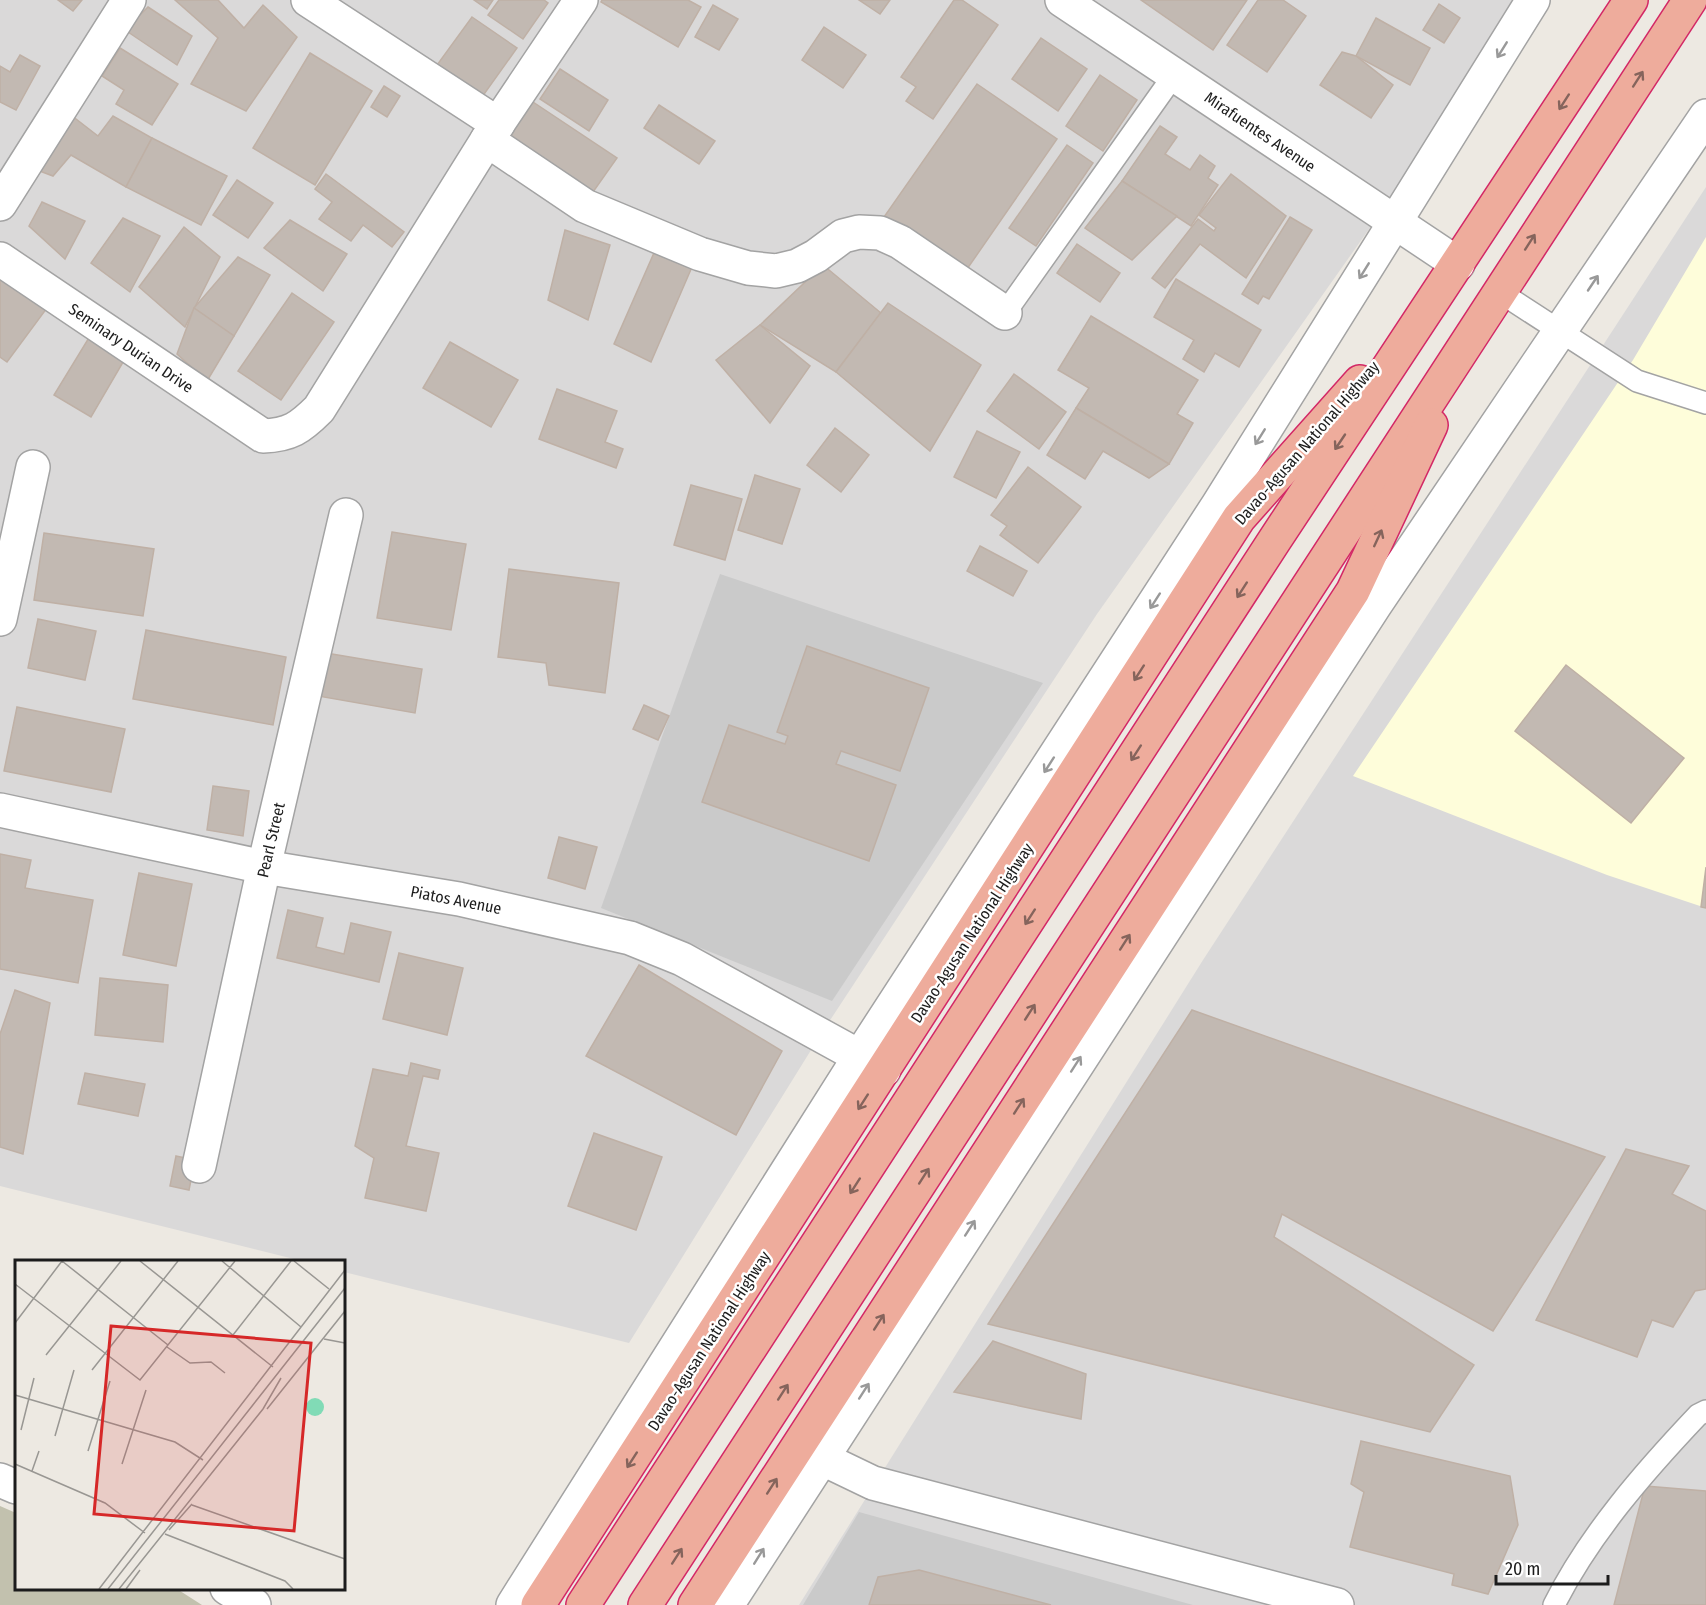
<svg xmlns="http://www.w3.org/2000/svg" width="1706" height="1605" font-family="'Fira Sans Condensed',sans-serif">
	<rect width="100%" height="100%" fill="#ede9e2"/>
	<g fill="#dad9d9">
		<path d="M0,0H1517L1449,116L1097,614L821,1034L629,1343L344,1272V1262L302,1261L0,1186Z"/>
		<path d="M1706,187V1605H799L1203,960Z"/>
	</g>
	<path fill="#fefdda" d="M1706,237V908L1607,875L1353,776L1633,360Z"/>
	<g fill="#cacaca">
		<path d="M720,574L1043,683L832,1001L601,908Z"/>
		<path d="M859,1512L1193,1605H803Z"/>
	</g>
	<path fill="#c2c1ae" d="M0,1506L16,1513V1588L177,1589L202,1605H0Z"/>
	<g fill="#c2b9b2" stroke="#bfb0a5" stroke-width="1.5">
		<path d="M58,0H82L73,11Z"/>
		<path d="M175,0H218L244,28L263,5L297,37L246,111L191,84L218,38Z"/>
		<path d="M474,0H493L487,9Z"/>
		<path d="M499,0H544L548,3L523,39L488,15Z"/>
		<path d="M602,0H688L701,7L678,47L601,2Z"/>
		<path d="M859,0H890L880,14Z"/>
		<path d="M954,0H962L998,25L933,119L906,101L916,87L901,77Z"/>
		<path d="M1141,0H1247L1213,50Z"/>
		<path d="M1258,0H1283L1306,16L1267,72L1227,45Z"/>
		<path d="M1439,4L1460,18L1444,43L1423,30Z"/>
		<path d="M713,5L738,19L719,50L695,37Z"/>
		<path d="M148,7L192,36L177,65L125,30Z"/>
		<path d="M472,17L517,48L482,97L437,65Z"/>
		<path d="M1376,18L1430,48L1410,85L1356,56Z"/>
		<path d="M824,27L866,55L843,88L802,60Z"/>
		<path d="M1041,38L1087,69L1058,111L1012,79Z"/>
		<path d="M120,48L178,84L152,125L116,104L124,90L102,76Z"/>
		<path d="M1342,52L1356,56L1393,85L1371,118L1320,85Z"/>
		<path d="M310,53L372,91L315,185L253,148Z"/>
		<path d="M20,55L40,66L16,110L0,102V66L10,72Z"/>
		<path d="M560,69L608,100L589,131L540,99Z"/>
		<path d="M1100,75L1137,100L1103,151L1066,126Z"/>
		<path d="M977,84L1057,139L965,272L884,217Z"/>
		<path d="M384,86L400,96L387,117L371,107Z"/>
		<path d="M527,98L617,158L593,192L504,133Z"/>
		<path d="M659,105L715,141L699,164L644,128Z"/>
		<path d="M67,112L98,136L113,116L152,138L126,187L71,155L53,176L32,168Z"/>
		<path d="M1160,126L1177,137L1165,154L1190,170L1200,155L1215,166L1208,178L1218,185L1191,226L1122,181Z"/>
		<path d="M152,138L227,176L201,225L126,187Z"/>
		<path d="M1067,145L1093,163L1036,246L1009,228Z"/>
		<path d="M326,174L404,232L392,247L363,225L351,241L319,219L332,202L315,189Z"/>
		<path d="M1231,174L1286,216L1246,278L1200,244L1165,288L1152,278L1198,219L1214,231L1216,228L1199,215Z"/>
		<path d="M237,180L273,203L248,238L213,215Z"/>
		<path d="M1122,181L1177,216L1132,260L1085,228Z"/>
		<path d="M42,202L85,221L65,259L29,226Z"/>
		<path d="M1290,217L1312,230L1269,299L1263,296L1258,304L1242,294Z"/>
		<path d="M123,218L160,236L130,292L91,263Z"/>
		<path d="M290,220L347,254L323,291L264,248Z"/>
		<path d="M184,227L220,257L185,327L139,287Z"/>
		<path d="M565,230L610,245L588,320L548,300Z"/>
		<path d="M1077,244L1120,273L1100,302L1057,273Z"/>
		<path d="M657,246L695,260L651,362L614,344Z"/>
		<path d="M238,257L270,275L234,336L194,308Z"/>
		<path d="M823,265L881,313L836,372L760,325Z"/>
		<path d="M0,274L47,308L7,362L0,357Z"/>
		<path d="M1176,279L1261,330L1239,367L1215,353L1204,372L1183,359L1194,340L1154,317Z"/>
		<path d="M292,293L334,322L281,400L238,371Z"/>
		<path d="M888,303L981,365L930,451L836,372Z"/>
		<path d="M194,308L234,336L207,381L177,354Z"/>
		<path d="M1091,316L1198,380L1177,414L1193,423L1169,464L1076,408L1089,388L1058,370Z"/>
		<path d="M760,325L810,366L770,423L716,360Z"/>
		<path d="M90,336L126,357L91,417L54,395Z"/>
		<path d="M450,342L518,380L491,427L423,388Z"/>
		<path d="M1014,374L1066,412L1039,449L987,411Z"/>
		<path d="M557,389L617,411L605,442L623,449L616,468L539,439Z"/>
		<path d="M1076,408L1169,464L1149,478L1103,451L1085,479L1047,455Z"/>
		<path d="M835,428L869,455L841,492L807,465Z"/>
		<path d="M977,431L1020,452L996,498L954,477Z"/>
		<path d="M1028,467L1081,507L1038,563L1000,535L1007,526L991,515Z"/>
		<path d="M755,475L800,489L782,544L738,530Z"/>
		<path d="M691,485L742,499L725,560L674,545Z"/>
		<path d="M392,532L466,544L451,630L377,618Z"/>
		<path d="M44,533L154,549L143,616L34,600Z"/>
		<path d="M980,546L1027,571L1013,596L967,571Z"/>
		<path d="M509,569L619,583L605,693L549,685L546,663L498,657Z"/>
		<path d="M38,619L96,631L85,680L28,668Z"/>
		<path d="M146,630L286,657L273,725L133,699Z"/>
		<path d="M807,646L929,688L900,771L841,751L836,764L896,785L869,861L702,802L729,725L785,744L788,736L777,732Z"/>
		<path d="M326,653L422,669L415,713L318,696Z"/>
		<path d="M1566,665L1684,758L1631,823L1515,731Z"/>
		<path d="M644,705L669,716L658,740L633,729Z"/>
		<path d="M17,707L125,729L111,792L4,771Z"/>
		<path d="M213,786L249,791L243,836L207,830Z"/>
		<path d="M559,837L597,847L585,889L548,878Z"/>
		<path d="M0,854L31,860L25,888L93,900L78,983L0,969Z"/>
		<path d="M1706,867V908L1701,907Z"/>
		<path d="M139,873L192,884L176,966L123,955Z"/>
		<path d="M288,910L323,918L316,947L344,954L351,923L391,932L379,982L277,958Z"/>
		<path d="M399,953L463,968L447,1035L383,1019Z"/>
		<path d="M639,965L782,1051L736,1135L586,1056Z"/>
		<path d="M100,978L168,985L163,1042L95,1035Z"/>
		<path d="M15,990L50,1003L23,1154L0,1147V1034Z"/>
		<path d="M1192,1010L1605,1157L1493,1331L1282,1214L1274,1237L1474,1365L1430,1432L988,1324Z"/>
		<path d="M411,1063L440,1070L438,1079L423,1076L406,1146L439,1153L426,1211L365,1198L374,1158L355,1146L373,1069L408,1076Z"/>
		<path d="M85,1073L145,1084L138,1116L78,1104Z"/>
		<path d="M594,1133L662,1157L636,1230L568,1206Z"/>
		<path d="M1626,1149L1689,1166L1672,1194L1706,1211V1289L1695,1291L1673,1327L1652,1320L1637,1357L1536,1320Z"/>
		<path d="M176,1156L195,1160L189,1190L170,1186Z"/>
		<path d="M993,1341L1086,1374L1081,1419L954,1392Z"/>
		<path d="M1361,1441L1510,1476L1518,1525L1488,1594L1452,1585L1454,1574L1350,1547L1364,1492L1351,1484Z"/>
		<path d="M1645,1486L1706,1491V1605H1614Z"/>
		<path d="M919,1570L1051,1605H869L878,1577Z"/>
	</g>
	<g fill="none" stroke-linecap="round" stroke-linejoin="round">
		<defs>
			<g id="service">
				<path d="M1498,291L1637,381L1706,403"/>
				<path d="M1005,313L1174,75"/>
				<path d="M1554,1605C1589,1535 1644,1472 1698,1415L1706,1411"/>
			</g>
			<g id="minor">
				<path d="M308,0L498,124"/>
				<path d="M487,140L585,206L700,254L748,268L776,271L797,266L816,256L843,236L859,232L880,233L900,242L1005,313"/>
				<path d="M0,204L129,0"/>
				<path d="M1395,222L1533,0"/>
				<path d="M0,259L263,436C290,435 300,428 319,409L487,140L581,0"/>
				<path d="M1560,331L1706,116"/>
				<path d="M0,619L33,467"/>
				<path d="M0,810L264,867L459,899L630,938L682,959L884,1070"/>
				<path d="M199,1166L264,867L346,515"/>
				<path d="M821,1458L873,1483L1337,1605"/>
				<path d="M0,1480L16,1487"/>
				<path d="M227,1588L254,1605"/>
			</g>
			<g id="tertiary">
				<path d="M1062,0L1458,264"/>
				<path d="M513,1605L860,1056L1218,505L1395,222"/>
				<path d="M727,1605L1375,605L1560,331"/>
			</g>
			<g id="trunk">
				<path d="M538,1605L1239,518L1360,382"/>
				<path d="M583,1605L1274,541L1631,0"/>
				<path d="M645,1605L1690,0"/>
				<path d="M695,1605L1353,591L1431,425"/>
			</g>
		</defs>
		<use href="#service" stroke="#a3a3a3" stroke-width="24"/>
		<use href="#minor" stroke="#a3a3a3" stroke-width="36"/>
		<use href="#tertiary" stroke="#a3a3a3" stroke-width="36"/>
		<use href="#trunk" stroke="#d32866" stroke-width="36"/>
		<use href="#service" stroke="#fff" stroke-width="21"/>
		<use href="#minor" stroke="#fff" stroke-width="33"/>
		<use href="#tertiary" stroke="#fff" stroke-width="33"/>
		<use href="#trunk" stroke="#eeac9c" stroke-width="33"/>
	</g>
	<defs><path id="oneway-shaft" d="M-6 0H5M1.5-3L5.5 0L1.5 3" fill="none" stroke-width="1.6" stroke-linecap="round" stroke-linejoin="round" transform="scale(1.5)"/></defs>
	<g stroke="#999">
		<use href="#oneway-shaft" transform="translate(1502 50) rotate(122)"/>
		<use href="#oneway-shaft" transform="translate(1364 271) rotate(122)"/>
		<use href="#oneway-shaft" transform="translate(1593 283) rotate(-56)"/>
		<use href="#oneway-shaft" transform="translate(1260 437) rotate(122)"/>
		<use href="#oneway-shaft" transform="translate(1155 601) rotate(123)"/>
		<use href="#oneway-shaft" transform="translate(1049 765) rotate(123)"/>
		<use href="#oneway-shaft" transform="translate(1076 1064) rotate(-57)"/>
		<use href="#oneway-shaft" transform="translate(970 1228) rotate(-57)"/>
		<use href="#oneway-shaft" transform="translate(864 1391) rotate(-57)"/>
		<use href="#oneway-shaft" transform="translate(759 1556) rotate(-58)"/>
	</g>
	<g stroke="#85645c">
		<use href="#oneway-shaft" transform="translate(1638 79) rotate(-57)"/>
		<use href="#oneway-shaft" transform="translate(1564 102) rotate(123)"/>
		<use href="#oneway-shaft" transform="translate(1530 242) rotate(-57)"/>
		<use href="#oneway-shaft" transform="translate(1340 442) rotate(124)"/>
		<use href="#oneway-shaft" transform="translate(1378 538) rotate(-65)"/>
		<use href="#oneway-shaft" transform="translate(1242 590) rotate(123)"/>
		<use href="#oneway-shaft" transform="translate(1139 673) rotate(123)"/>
		<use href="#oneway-shaft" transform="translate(1136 753) rotate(123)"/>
		<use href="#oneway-shaft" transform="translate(1030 917) rotate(123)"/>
		<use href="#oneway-shaft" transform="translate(1125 942) rotate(-57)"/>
		<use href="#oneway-shaft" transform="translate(1030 1012) rotate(-57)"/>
		<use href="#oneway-shaft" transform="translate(863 1102) rotate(123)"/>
		<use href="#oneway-shaft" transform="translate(1019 1106) rotate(-57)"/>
		<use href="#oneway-shaft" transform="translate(924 1176) rotate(-57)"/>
		<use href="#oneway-shaft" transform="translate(855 1186) rotate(123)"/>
		<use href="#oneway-shaft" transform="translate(879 1322) rotate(-57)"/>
		<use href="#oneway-shaft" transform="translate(783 1392) rotate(-57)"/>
		<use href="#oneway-shaft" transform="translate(632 1460) rotate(123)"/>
		<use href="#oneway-shaft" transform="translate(772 1486) rotate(-57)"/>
		<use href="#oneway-shaft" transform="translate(677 1556) rotate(-57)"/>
	</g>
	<g text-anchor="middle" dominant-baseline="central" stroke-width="5" stroke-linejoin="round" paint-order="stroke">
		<g font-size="16" fill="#1c1c1c" stroke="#fff">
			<text transform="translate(1260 132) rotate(34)">Mirafuentes Avenue</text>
			<text transform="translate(131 348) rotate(34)">Seminary Durian Drive</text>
			<text transform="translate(1307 443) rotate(-49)">Davao-Agusan National Highway</text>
			<text transform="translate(271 840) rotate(-77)">Pearl Street</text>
			<text transform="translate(456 900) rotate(11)">Piatos Avenue</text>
			<text transform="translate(972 933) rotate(-57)">Davao-Agusan National Highway</text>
			<text transform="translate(709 1341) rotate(-57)">Davao-Agusan National Highway</text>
		</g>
	</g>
	<g transform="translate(15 1260)">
		<rect width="330" height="330" fill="#ede9e2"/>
		<path d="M291 147a9 9 0 1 1 18 0a9 9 0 1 1-18 0Z" fill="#81dbb6"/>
		<path fill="none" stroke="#999793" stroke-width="1.5" d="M47,1L153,85M125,1L258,107M207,1L286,67M279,1L314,29M0,24L125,120L220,1M0,63L47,1M218,75L276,1M309,79L330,83M152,87L175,103L196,102L210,113M31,95L106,1M77,110L163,1M0,135L160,182L188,200M252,149L330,51M6,170L19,118M40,176L59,110M73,191L95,121M0,204L90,243L130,273M107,204L131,130M17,211L24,191M177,245L330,299M154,270L177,244M150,274L270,321L278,329M84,329L330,10M93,329L330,28M104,329L248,149L266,118M111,329L125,310"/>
		<path fill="#d62828" fill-opacity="0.15" stroke="#d62828" stroke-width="3" d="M96,66L296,83L279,271L79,254Z"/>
		<rect width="330" height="330" fill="none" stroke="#1c1c1c" stroke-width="3"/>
	</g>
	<path d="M1496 1575v9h112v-9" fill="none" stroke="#1c1c1c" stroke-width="3"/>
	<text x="1505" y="1575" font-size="18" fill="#1c1c1c" stroke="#ffffff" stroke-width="4.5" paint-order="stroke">20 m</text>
</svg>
